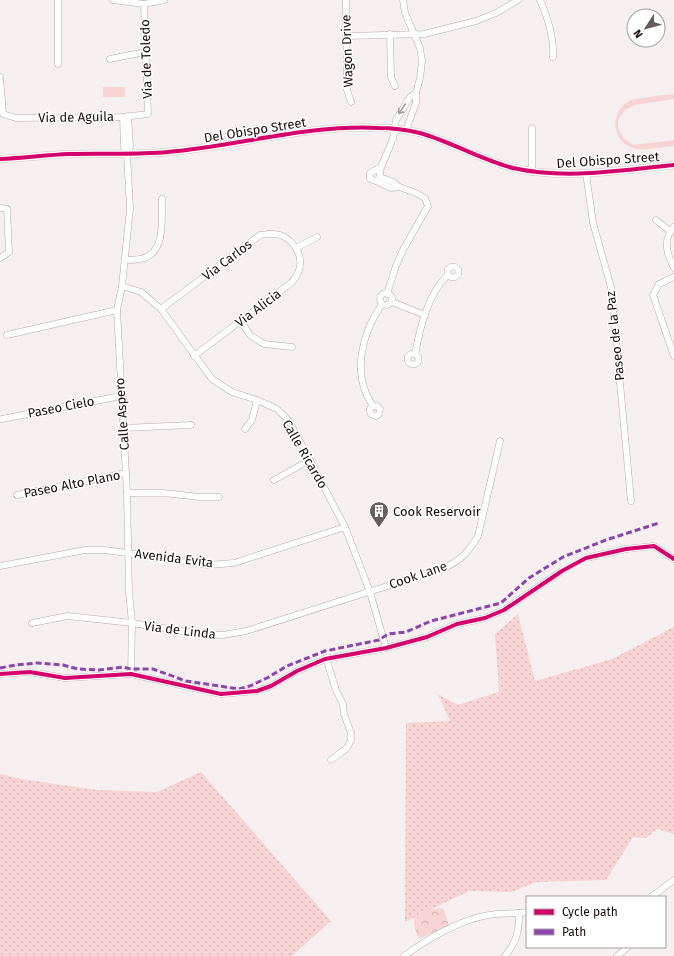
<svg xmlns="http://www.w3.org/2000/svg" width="674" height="956" font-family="'Fira Sans',sans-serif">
	<defs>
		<pattern id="grass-dots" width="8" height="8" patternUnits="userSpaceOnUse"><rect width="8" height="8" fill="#f8d4d4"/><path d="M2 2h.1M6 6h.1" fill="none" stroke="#d4b5b5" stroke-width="1.8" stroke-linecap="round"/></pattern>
		<pattern id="park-crowns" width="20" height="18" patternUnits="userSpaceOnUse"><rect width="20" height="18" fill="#f8d4d4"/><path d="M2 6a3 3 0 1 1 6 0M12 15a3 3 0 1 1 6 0" fill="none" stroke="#d4b5b5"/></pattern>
	</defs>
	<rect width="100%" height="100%" fill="#f6f0f0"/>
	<g fill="url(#grass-dots)">
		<path d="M518,614L535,681L612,659L674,627V834L657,829L646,838L633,837L606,880L537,882L511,892L469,891L405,922L406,723L450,721L438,694L458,705L499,692L495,634Z"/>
		<path d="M201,772L331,921L292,956H0V774L21,779L97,790L157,792Z"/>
	</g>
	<path fill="url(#park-crowns)" d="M443,908L449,925L419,939C415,930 413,925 415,915L419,911Z"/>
	<g fill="#f8d4d4">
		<rect x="103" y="87" width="22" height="10"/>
		<path d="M674,94V99L635,105L625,110L618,121V128L624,139L634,145L674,140V146C663,147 648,150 637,149C612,145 608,113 629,101C634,98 666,95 674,94Z"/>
	</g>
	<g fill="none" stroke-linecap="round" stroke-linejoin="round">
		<defs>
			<g id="minor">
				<path d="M113,0L144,4L164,0"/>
				<path d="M346,0L347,90L351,102"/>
				<path d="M403,0L405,13L420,48L422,61L420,78L416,93V103L406,130"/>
				<path d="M540,0C548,18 554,38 553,57"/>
				<path d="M390,34L391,77L395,86"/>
				<path d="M346,36L424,34L476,21L496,13L518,0"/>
				<path d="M110,59L145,52"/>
				<path d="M58,64V0"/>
				<path d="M0,77L3,114L16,118L123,117L148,114L144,4"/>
				<path d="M128,116L130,147L127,154L130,209L122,286L117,310L127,493L129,592L132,623L131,674"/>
				<path d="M123,117L124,147L127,154"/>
				<path d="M532,128V172"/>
				<path d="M381,167L370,173V179L376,181L379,179L381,167L393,139L396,120L410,97L416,93"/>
				<path d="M586,173L593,223L611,287L631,501"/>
				<path d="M380,177L393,182L399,187"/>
				<path d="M376,181L391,188L399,187L416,193L425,198L428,206L403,250L396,266L387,294"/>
				<path d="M0,208L7,209L9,252L0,258"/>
				<path d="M656,220L670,231"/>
				<path d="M674,227C662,240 667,254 674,268"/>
				<path d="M296,248L317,237"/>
				<path d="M125,260C131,260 141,260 147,257C166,247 161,217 162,199"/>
				<circle cx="453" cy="272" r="5.5"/>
				<path d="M674,277L659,284L653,295L674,356"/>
				<path d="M122,286L141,292L161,309L212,379L232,392L257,400L277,409L289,421L345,527L370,592L386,648"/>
				<circle cx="386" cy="299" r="6"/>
				<path d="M392,302L425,315"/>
				<path d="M161,309L260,235C264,235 269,233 273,234C291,234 306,256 298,273C297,277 293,280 291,283L194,356"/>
				<path d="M241,321L250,335L264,344L292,347"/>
				<path d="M7,335L117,310"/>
				<circle cx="413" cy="359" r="5.5"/>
				<path d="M415,354C420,328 428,293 448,275"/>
				<path d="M373,406C369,408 369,411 371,414L376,416L379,414L380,409L377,406H373C351,374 362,333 382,304"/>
				<path d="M2,419L121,396"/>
				<path d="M123,428L191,425"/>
				<path d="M245,429L252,420L257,400"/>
				<path d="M274,480L310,460"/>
				<path d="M127,493H163L200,497H219"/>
				<path d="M17,495L126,473"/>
				<path d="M0,566L85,550H104L128,553L208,565L234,563L345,527"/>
				<path d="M32,623L68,616L132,623L201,634L223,635L246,631L444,568C461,560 468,553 478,536L500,441"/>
				<path d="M326,658L336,690L343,704L344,714L351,733V740L347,748L331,760"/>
				<path d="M0,674L30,672L65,678L131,674L221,694L257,691L271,686L297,671L325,659L386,648L427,637L457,624L485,618L504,610L562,571L586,558L626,549L654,546L674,559"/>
				<path d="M651,897L674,880"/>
				<path d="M404,956C429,938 464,917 496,914C506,913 517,914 527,912"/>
				<path d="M505,956C517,941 519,932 519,913"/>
				<path d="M617,956L628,947"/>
			</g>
			<path id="major" d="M0,159C23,158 46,155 69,154C102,153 135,155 168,152C238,146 309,124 379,128C393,128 407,130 420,133C452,142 481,160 513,168C566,180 621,170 674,165"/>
		</defs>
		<use href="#minor" stroke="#b6adad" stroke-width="7"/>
		<use href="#major" stroke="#d2cece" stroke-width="8"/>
		<use href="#minor" stroke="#fefdfd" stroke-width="6"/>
		<use href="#major" stroke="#f7edee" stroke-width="7"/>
		<path stroke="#8e44ad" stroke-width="3" stroke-dasharray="6 3" stroke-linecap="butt" d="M0,668L16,665L37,663L63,665L78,669L99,670L123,667L131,669H153L186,681L239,689L250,686L267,678L287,666L325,651L379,640L388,634L406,632L431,621L501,603L529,578L563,557L606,540L659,523"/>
		<defs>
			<g id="cycleway">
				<path d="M0,159C23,158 46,155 69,154C102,153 135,155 168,152C238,146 309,124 379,128C393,128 407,130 420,133C452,142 481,160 513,168C566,180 621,170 674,165"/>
				<path d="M0,674L30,672L65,678L131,674L221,694L257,691L271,686L297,671L325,659L386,648L427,637L457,624L485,618L504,610L562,571L586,558L626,549L654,546L674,559"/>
			</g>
		</defs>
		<use href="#cycleway" stroke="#fff" stroke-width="6"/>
		<use href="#cycleway" stroke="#d6006c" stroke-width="4"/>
	</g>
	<defs><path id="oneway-shaft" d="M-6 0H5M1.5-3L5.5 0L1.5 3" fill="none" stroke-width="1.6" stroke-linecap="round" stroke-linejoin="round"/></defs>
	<use stroke="#a39d9d" href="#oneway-shaft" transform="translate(402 109) rotate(124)"/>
	<defs>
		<symbol id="building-pin" viewBox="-11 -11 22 30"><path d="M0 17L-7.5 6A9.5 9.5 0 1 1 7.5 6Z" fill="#675d5d" stroke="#fff"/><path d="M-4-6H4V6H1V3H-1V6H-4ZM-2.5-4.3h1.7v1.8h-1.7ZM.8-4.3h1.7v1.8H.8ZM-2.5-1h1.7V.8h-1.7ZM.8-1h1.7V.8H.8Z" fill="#fff"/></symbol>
	</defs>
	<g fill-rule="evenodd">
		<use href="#building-pin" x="368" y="500" width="22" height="30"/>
	</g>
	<g text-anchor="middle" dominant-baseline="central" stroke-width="3" stroke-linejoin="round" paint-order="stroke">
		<g font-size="13" fill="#1a0e0e" stroke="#fff">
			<text transform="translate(347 51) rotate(-92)">Wagon Drive</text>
			<text transform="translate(146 59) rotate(-92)">Via de Toledo</text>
			<text transform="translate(76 117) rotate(-1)">Via de Aguila</text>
			<text transform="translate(255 130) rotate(-9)">Del Obispo Street</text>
			<text transform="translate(608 160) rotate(-4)">Del Obispo Street</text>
			<text transform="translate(227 260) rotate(-37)">Via Carlos</text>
			<text transform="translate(258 308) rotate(-37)">Via Alicia</text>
			<text transform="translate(615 336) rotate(-96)">Paseo de la Paz</text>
			<text transform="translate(61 407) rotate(-11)">Paseo Cielo</text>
			<text transform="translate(122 414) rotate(-94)">Calle Aspero</text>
			<text transform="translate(305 454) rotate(60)">Calle Ricardo</text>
			<text transform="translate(72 484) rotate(-11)">Paseo Alto Plano</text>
			<text transform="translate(174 558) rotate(7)">Avenida Evita</text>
			<text transform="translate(418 575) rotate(-19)">Cook Lane</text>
			<text transform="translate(180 630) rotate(7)">Via de Linda</text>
		</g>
		<g font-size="13" fill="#1a0e0e" stroke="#fff" text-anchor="start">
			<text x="393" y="511">Cook Reservoir</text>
		</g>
	</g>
	<rect x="526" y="896" width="140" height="52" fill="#ffffff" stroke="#a39f9f"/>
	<rect x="534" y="909" width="20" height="6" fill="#d6006c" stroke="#a39f9f"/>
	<text x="562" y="916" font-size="12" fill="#1a0e0e">Cycle path</text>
	<rect x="534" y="929" width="20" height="6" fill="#8e44ad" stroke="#a39f9f"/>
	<text x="562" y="936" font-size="12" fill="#1a0e0e">Path</text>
	<g transform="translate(646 28) rotate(234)"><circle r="19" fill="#ffffff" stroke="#a39f9f"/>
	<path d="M0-3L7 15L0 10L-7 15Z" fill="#675d5d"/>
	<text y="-6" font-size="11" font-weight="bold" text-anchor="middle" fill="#1a0e0e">N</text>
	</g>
</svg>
